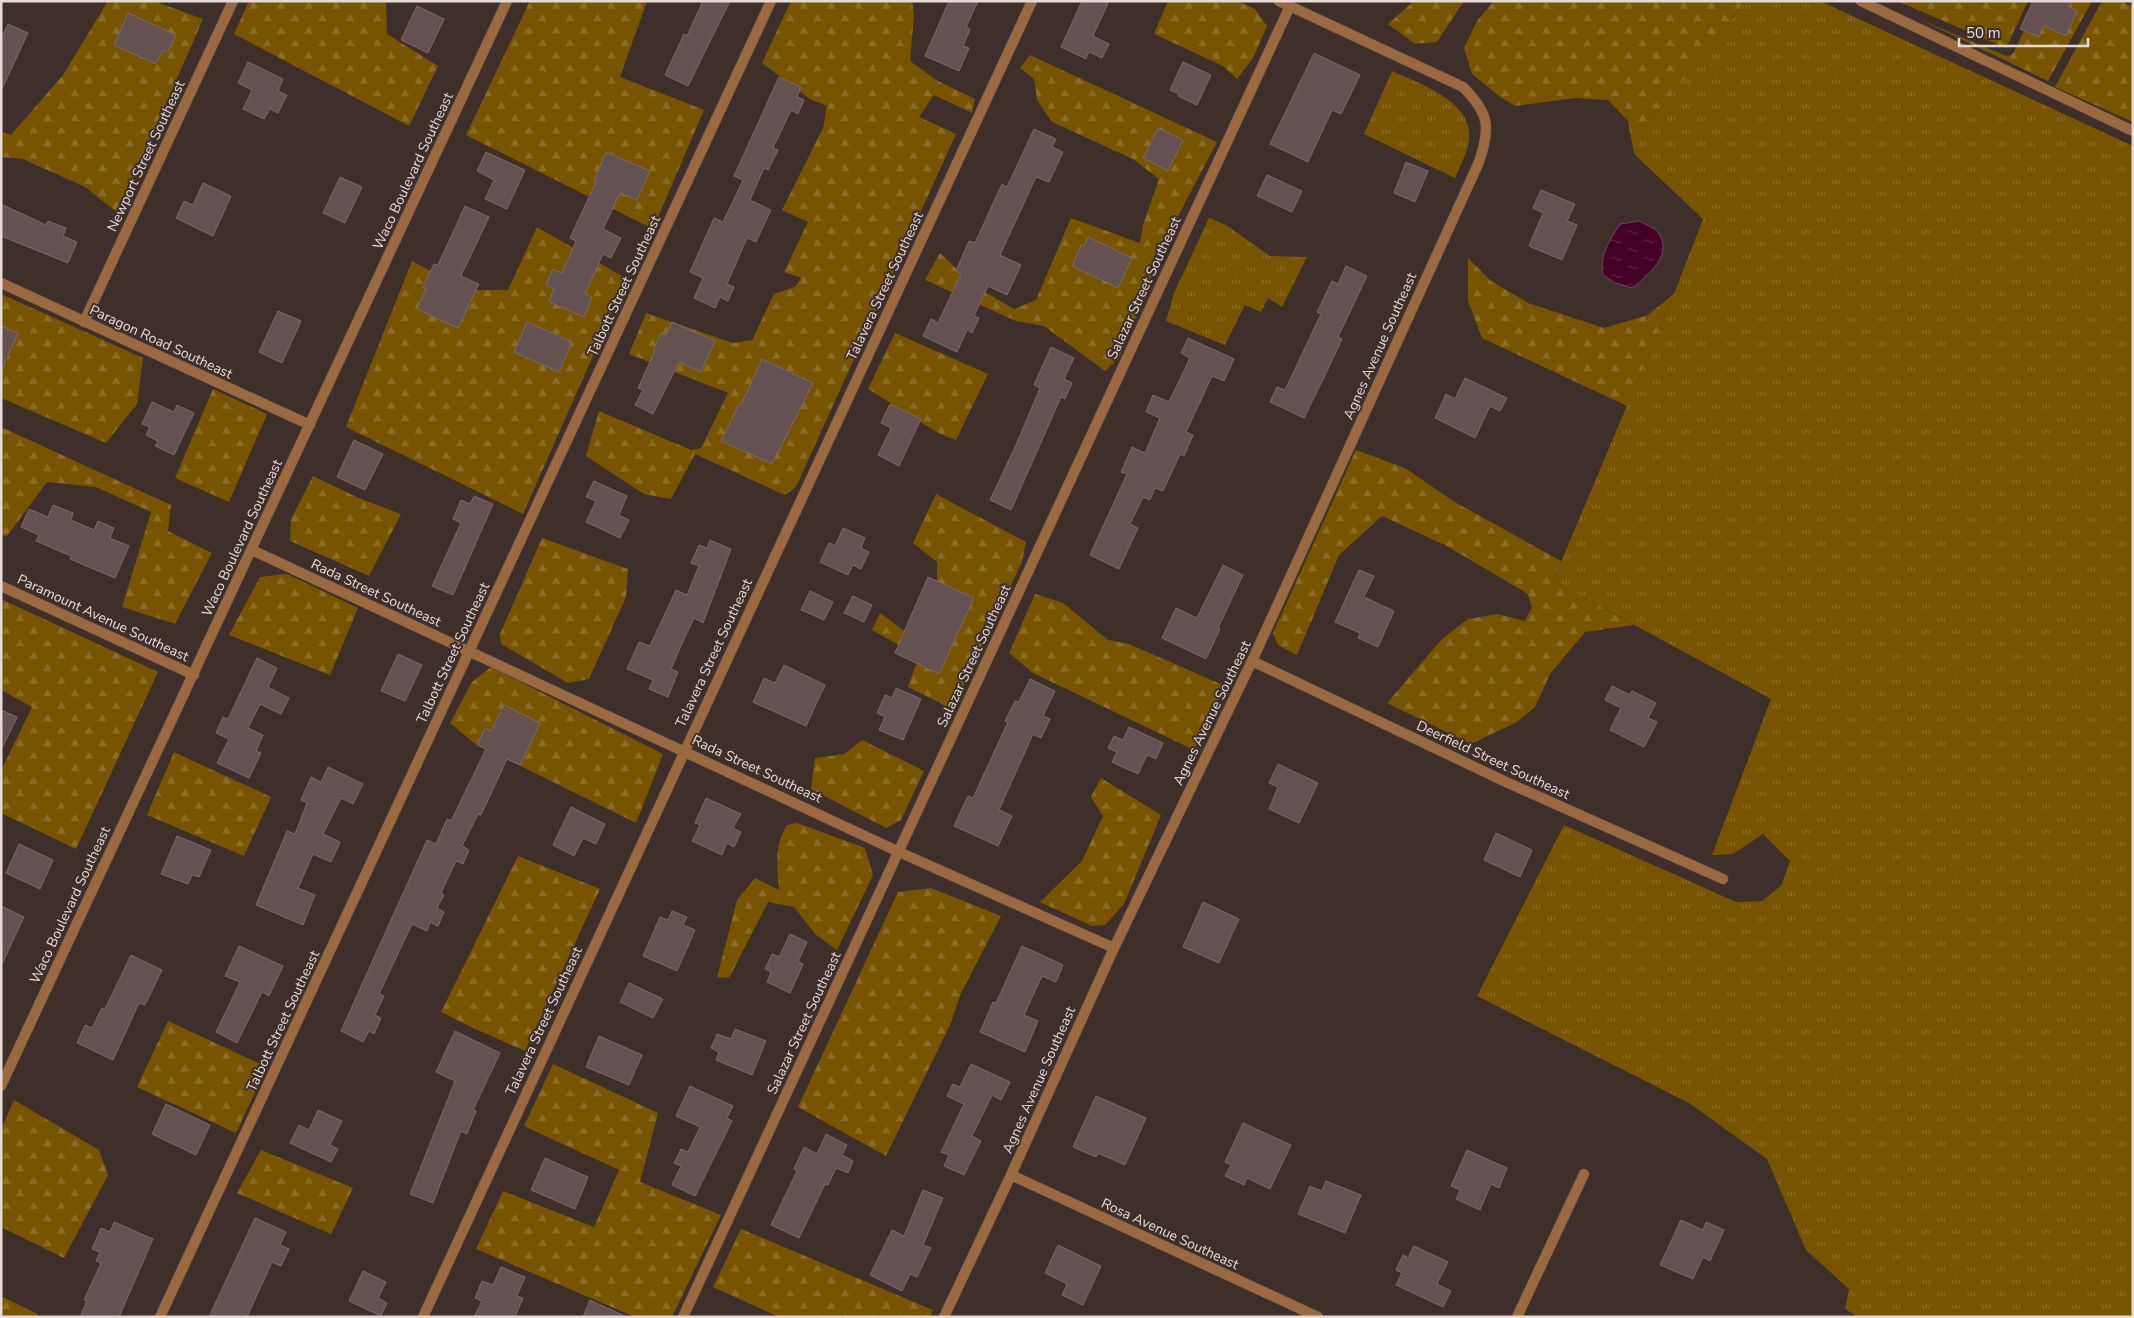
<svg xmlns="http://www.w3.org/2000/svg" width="2134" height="1318" font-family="'Nunito Sans',sans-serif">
	<defs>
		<pattern id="grass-tufts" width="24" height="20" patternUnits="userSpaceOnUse" patternTransform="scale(1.25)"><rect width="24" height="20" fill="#775400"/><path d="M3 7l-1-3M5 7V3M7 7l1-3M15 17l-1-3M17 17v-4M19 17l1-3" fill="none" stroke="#8a6c24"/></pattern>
		<pattern id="forest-firs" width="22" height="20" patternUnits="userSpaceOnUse" patternTransform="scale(1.25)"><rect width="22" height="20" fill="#775400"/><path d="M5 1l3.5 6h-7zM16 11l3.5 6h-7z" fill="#8a6c24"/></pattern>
		<pattern id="water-ripples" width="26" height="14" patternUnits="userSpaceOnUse" patternTransform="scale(1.25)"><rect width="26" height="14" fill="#440227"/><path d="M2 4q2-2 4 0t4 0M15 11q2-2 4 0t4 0" fill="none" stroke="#5f2646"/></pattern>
	</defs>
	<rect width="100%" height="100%" fill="#3f2f2a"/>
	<g fill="url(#grass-tufts)">
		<path d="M1746,1H1820L2133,146V1317H1858L1845,1309L1849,1289L1806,1250L1767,1159L1689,1103L1477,996L1564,825L1736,902L1762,901L1781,886L1790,861L1763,834L1733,854L1712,855L1771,699L1553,581L1674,294L1703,219L1634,154L1655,116Z"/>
		<path d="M1392,71C1422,85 1479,103 1468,146C1465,157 1459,168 1455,178L1364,134Z"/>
		<path d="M1209,218L1226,225L1270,256L1307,257L1282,307L1268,298L1261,312L1245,305L1225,345L1166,321L1174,293Z"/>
	</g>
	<g fill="url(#forest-firs)">
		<path d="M108,1H154L203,19L118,213L85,187L23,159L1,157V132L11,135L63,75Z"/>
		<path d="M249,1H386L387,34L438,66L409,126L234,34Z"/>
		<path d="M530,1H647L620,77L704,110L653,229L466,135Z"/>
		<path d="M791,1H912L914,16L910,61L936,80L975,99L972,113L934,95L919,117L956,134L796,487L785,495L695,454L671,499L644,494L586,456L599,411L691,450L701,448L728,393L629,354L646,313L733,343L752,340L774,294L795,287L801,278L784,272L808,222L782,210L823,128L827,106L810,99L762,63Z"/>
		<path d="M1168,1H1237L1255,9L1267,26L1253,58L1237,79L1223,66L1154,34Z"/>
		<path d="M1414,1H1464L1437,42L1415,44L1388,24Z"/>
		<path d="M1494,1H1746L1655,116L1634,154L1628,121L1608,100L1576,98L1515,106L1499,96L1472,74L1464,48L1477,21Z"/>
		<path d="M1897,1H2028L2006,48Z"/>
		<path d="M2038,1H2092L2048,81L1919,19L2006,56L2011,55L2014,52Z"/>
		<path d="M2102,1H2120L2133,7V122L2055,87Z"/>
		<path d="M1030,55L1217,142L1174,224L1119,358L1105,371L1044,326L1016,321L925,280L940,253L973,285L1014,309L1036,300L1071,218L1140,243L1143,225L1159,179L1133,159L1052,122L1037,100L1034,79L1020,68Z"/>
		<path d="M537,227L627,279L523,514L346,427L412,261L466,290H508Z"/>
		<path d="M1468,258L1491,281L1528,303L1604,328L1648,315L1674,294L1627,406L1482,338L1468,301Z"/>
		<path d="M1,294L143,358L137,404L106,443L1,398Z"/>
		<path d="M895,333L988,374L956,440L940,434L868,389Z"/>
		<path d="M213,389L267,414L229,502L175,478Z"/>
		<path d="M1,427L171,505L168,531L212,553L175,624L122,607L151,512L96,487L47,482L7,536L1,535Z"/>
		<path d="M1356,450L1405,468L1453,501L1561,561L1553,581L1634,625L1585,632L1550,674L1535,707L1517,722L1471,744L1387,703L1442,639L1468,619L1498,614L1525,621L1532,608L1528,594L1445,545L1382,516L1339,555L1297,655L1278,645L1273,633Z"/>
		<path d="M313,476L361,499L401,514L369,576L290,541L291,519Z"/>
		<path d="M936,494L1026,542L1022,562L952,709L908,687L919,656L872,630L880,613L918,641L937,620V562L913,543Z"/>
		<path d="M542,538L628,569L626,597L589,679L568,683L501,644L500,634Z"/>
		<path d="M287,574L358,608L330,675L229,635L260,577Z"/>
		<path d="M1035,594L1063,603L1108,640L1129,644L1225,686L1194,750L1033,673L1009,653Z"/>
		<path d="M1,599L158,672L76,849L1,813V771L32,707L1,690Z"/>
		<path d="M491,667L663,754L636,823L474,743L450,723L472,682Z"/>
		<path d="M862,740L924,771L901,820L886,828L811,789L815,758L844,754Z"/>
		<path d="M174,752L271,797L244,856L147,815Z"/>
		<path d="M1101,778L1161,815L1124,904L1105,925L1092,926L1040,902L1082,861L1103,816L1091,797Z"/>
		<path d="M797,823L865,848L873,875L837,950L815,934L794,907L768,902L729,978L717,977L737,900L755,878L779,890C777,867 774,845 787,825Z"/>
		<path d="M518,856L600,889L525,1051L471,1027L441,1012Z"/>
		<path d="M931,888L1001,916L961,993L950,1025L886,1156L798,1107L898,892Z"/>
		<path d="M168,1021L267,1067L236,1133L137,1087Z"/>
		<path d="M553,1064L658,1113L640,1182L721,1215L672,1317H635L476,1249L503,1191L594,1227L619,1170L524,1126Z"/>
		<path d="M14,1100L99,1150L108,1175L64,1258L1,1227V1129Z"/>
		<path d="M261,1150L353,1188L331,1234L237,1193Z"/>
		<path d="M741,1229L933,1310L930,1317H779L713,1287Z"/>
		<path d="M1,1296L38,1314L37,1317H1Z"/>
	</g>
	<path fill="url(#water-ripples)" stroke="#74435c" d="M1640,221C1644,224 1653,227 1657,231C1675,254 1649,274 1633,288L1615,283L1603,275C1599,255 1610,240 1620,224Z"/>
	<g fill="#645152" stroke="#7c6869">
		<path d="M703,1H730L688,86L665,75L684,34L687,36Z"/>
		<path d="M949,1H978L966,27L970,29L963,46L969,48L959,71L925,56Z"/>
		<path d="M1082,1H1109L1093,36L1109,44L1102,58L1089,52L1086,59L1061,47Z"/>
		<path d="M2033,1H2072L2069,7L2077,11L2066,36L2044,26L2039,37L2020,29Z"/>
		<path d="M417,6L444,19L428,53L401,40Z"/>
		<path d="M128,13L176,35L168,52L163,50L156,64L114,45Z"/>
		<path d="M8,24L28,33L1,91V39Z"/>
		<path d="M1314,53L1360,75L1341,114L1332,110L1308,162L1270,144Z"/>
		<path d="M248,62L283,79L278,91L287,95L278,113L270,109L264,119L243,109L252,90L238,83Z"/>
		<path d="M1183,62L1211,75L1197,105L1178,96L1179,94L1170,90Z"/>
		<path d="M779,77L801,87L797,97L804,100L798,114L791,110L773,148L778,150L768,170L764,168L750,200L771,210L756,242L747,238L727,284L734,287L728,301L720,297L715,308L694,298L703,278L690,272L714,218L723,222L743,180L734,176Z"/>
		<path d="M1158,128L1183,140L1168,171L1143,158Z"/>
		<path d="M1034,129L1056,139L1052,147L1063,152L1049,182L1036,177L1000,255L1021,265L1007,295L988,286L974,316L979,318L972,333L967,330L957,352L923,336L931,319L938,323L961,274L956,271L969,241L975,243L1002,184L1007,187Z"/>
		<path d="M486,152L525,170L507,209L485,199L494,180L477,171Z"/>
		<path d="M606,152L650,171L637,200L620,193L603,229L621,238L611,258L603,254L585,294L592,297L584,317L549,302L554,289L546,285L553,269L562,273L576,241L570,238L596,182L594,181Z"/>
		<path d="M1406,162L1428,171L1415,202L1394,193Z"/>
		<path d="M1267,175L1302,191L1292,212L1257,196Z"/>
		<path d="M340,177L362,187L345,223L323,213Z"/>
		<path d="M203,183L231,196L213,236L176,218L184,201L193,205Z"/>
		<path d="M1541,190L1575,204L1567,221L1577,225L1562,260L1529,246L1543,213L1533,208Z"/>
		<path d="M1,204L46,225L48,221L66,228L63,236L77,242L68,263L1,236Z"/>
		<path d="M465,206L489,217L461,276L479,284L458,328L417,309L426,289L423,287L434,264L438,265Z"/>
		<path d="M1088,237L1132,258L1118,288L1072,266L1081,245L1084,246Z"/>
		<path d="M1346,266L1367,276L1338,337L1342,339L1328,369L1304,418L1270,402L1277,387L1285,390L1321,314L1317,312L1332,281L1338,284Z"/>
		<path d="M278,311L301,321L282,363L259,352Z"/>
		<path d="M527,322L572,342L559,372L514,352Z"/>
		<path d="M672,322L715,341L701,372L679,362L653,414L635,405L643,390L638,388L655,351L653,350L661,333L666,335Z"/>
		<path d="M1,326L18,333L1,372Z"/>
		<path d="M1188,338L1234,359L1224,381L1212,376L1186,432L1193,435L1184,456L1180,454L1163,491L1155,488L1150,500L1143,497L1130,524L1138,528L1119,569L1090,555L1127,474L1121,472L1132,447L1145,453L1160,418L1146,412L1153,395L1169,402L1190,358L1181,353Z"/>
		<path d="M1051,347L1074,358L1064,379L1072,383L1065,399L1061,397L1011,510L990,500L1016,445L1040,388L1034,385Z"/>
		<path d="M762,359L813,383L772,464L721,441L739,404L741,405Z"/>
		<path d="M1465,378L1507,398L1500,411L1490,406L1475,438L1435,418L1446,394L1455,399Z"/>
		<path d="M152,402L174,412L177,405L194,413L174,455L155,446L158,441L146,435L150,427L142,424Z"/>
		<path d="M890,404L921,419L899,466L878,455L891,428L881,423Z"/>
		<path d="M354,440L383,454L365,490L337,477Z"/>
		<path d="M594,481L627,496L619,515L629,520L620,538L586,522L596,501L586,497Z"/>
		<path d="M474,496L493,504L453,595L432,586L461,523L453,519L461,500L470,504Z"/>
		<path d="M53,505L73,513L71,520L94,530L98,521L114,528L110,538L129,546L115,578L70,559L71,556L36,541L39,535L21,527L29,509L48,517Z"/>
		<path d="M843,528L865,538L861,548L869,552L861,569L853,565L848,575L820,562L829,543L835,546Z"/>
		<path d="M710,540L731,549L703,623L694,618L684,639L671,669L678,672L668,697L649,689L653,680L627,669L639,642L650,646L676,590L687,595L699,566L691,563L699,545L707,548Z"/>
		<path d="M1223,565L1243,575L1218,628L1220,629L1206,659L1162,638L1176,608L1197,618Z"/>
		<path d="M1359,570L1374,576L1364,597L1394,611L1378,647L1358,638L1360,633L1335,622Z"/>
		<path d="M928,577L974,598L939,674L895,653Z"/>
		<path d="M810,591L833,602L824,620L801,610Z"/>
		<path d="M853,596L872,605L864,622L844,613Z"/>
		<path d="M398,654L422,665L405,701L381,691Z"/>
		<path d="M257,658L277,668L268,687L289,698L281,714L260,704L248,728L263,735L256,751L261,753L249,778L217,763L229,739L216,733L223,717L228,719Z"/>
		<path d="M784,665L825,685L806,726L753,702L764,678L775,683Z"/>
		<path d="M1030,679L1055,691L1043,716L1050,719L1041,738L1033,734L999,810L1012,816L998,846L954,826L968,796L973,798L1008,722L1005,721L1015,701L1019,702Z"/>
		<path d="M1612,686L1630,695L1632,691L1656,703L1648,718L1657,722L1644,747L1610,730L1621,708L1605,700Z"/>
		<path d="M896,688L921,699L903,740L879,730L885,717L877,713L885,695L892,698Z"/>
		<path d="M504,705L540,723L520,765L507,759L481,815L478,814L462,846L469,850L463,864L456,861L441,893L444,895L437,908L444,912L438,926L430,922L427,931L412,924L379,994L384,996L375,1015L381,1018L374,1034L369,1031L363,1042L341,1031L427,840L436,844L447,819L451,821L486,749L477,745L485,728L491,731Z"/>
		<path d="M1,710L17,717L1,750Z"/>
		<path d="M1129,727L1163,743L1156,759L1147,755L1138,774L1112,762L1117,752L1108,748L1114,736L1123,740Z"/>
		<path d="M1278,764L1318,783L1299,823L1269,809L1278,787L1269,783Z"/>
		<path d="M328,767L363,784L353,804L341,798L323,834L340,842L331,862L313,854L298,888L315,895L303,925L256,905L287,831L295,834L307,803L301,800L311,777L321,782Z"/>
		<path d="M706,798L741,814L733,828L741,832L734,847L727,843L722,855L692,841L700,825L695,823Z"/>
		<path d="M571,807L605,824L596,844L583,838L574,856L553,845Z"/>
		<path d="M1496,833L1532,850L1520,877L1484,860Z"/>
		<path d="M177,836L211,850L199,877L192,875L188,884L161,874Z"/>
		<path d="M19,844L53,860L40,889L6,873Z"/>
		<path d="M1203,902L1239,919L1219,963L1183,947Z"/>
		<path d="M1,906L24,917L1,966Z"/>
		<path d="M672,911L687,917L683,925L695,930L677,971L643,956L660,917L668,920Z"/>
		<path d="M790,934L807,942L798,962L803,964L790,993L767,982L771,972L765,969L772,954L779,957Z"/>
		<path d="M239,946L283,966L269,996L262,992L237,1043L216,1032L240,982L225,976Z"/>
		<path d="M1022,946L1063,965L1056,982L1042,976L1024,1015L1038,1021L1025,1052L980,1032L993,1002L996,1003Z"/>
		<path d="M131,955L162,970L145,1005L139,1003L113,1060L77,1043L85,1025L92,1028L102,1008L105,1009Z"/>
		<path d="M629,983L663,999L653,1018L620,1002Z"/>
		<path d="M735,1029L766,1041L752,1075L716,1060L719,1052L711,1048L717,1034L731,1039Z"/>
		<path d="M455,1031L500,1053L473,1110L476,1111L467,1134L461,1131L433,1203L410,1194L455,1081L436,1072Z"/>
		<path d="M599,1036L642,1055L629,1085L586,1067Z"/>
		<path d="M971,1064L1010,1082L1001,1100L992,1095L972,1136L981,1141L964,1175L944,1166L949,1155L941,1152L964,1104L947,1096L953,1084L960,1087Z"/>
		<path d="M690,1086L733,1106L727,1118L732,1121L695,1196L672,1185L681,1166L674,1163L681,1149L688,1152L700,1127L676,1116Z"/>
		<path d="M1096,1096L1146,1118L1125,1165L1098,1153L1096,1157L1073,1147Z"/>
		<path d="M166,1104L210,1125L196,1155L152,1134Z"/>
		<path d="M318,1110L342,1121L330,1145L338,1149L331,1162L290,1143L299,1125L309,1130Z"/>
		<path d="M1243,1123L1291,1145L1270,1189L1247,1178L1244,1185L1225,1176L1231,1165L1225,1162Z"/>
		<path d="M826,1134L847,1145L842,1155L853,1161L848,1173L836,1168L828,1185L825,1184L799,1238L771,1225L797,1171L794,1169L804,1147L817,1154Z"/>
		<path d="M1467,1150L1507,1168L1499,1188L1491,1184L1480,1210L1456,1199L1460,1190L1451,1186Z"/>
		<path d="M545,1158L588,1177L575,1209L531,1190Z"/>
		<path d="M1326,1181L1361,1195L1345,1233L1298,1214L1310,1186L1322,1191Z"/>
		<path d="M923,1190L943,1198L923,1245L931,1248L917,1277L910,1274L902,1291L870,1275L892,1230L904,1236Z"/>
		<path d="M255,1218L286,1232L280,1245L289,1249L281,1266L272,1262L247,1317H209Z"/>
		<path d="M1681,1220L1703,1230L1706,1222L1724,1230L1710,1261L1703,1257L1693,1279L1660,1265Z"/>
		<path d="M114,1222L153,1239L119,1317H80L87,1301L84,1300L101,1263L96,1261L100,1252L92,1249L101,1228L110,1232Z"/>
		<path d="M1058,1245L1101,1266L1083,1305L1062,1295L1067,1284L1045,1273Z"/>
		<path d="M1414,1246L1448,1262L1437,1284L1451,1291L1443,1307L1396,1285L1402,1273L1396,1270L1403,1255L1408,1258Z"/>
		<path d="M501,1267L525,1277L517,1296L523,1298L515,1317H474L482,1301L475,1298L482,1281L493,1285Z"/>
		<path d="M363,1271L386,1282L378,1298L387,1303L381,1316L349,1301Z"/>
		<path d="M590,1300L627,1317H583Z"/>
	</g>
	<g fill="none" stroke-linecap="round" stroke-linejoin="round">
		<defs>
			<g id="minor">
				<path d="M1861,1L2133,131"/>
				<path d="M1,283L310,425"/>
				<path d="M84,322L233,1"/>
				<path d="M252,550L899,852L1114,948"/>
				<path d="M1,586L194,675"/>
				<path d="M1252,661L1506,782L1723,879"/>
				<path d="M1011,1175L1318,1317"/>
				<path d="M160,1317L771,1"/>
				<path d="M423,1317L1032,1"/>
				<path d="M683,1317L1290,6"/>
				<path d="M944,1317L1011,1175L1114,948L1252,661L1479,162C1491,127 1489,113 1463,87L1279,1"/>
				<path d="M1517,1317L1584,1174"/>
			</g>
			<path id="tertiary" d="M1,1086L507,1"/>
		</defs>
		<use href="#minor" stroke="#5d4e49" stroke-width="11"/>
		<use href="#tertiary" stroke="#5d4e49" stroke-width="11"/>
		<use href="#minor" stroke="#9a6940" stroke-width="10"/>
		<use href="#tertiary" stroke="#9a6940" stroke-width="10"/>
	</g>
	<g text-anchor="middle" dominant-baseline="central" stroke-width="4" stroke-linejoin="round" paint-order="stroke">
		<g font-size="14" fill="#e5dad7" stroke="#3f2f2a">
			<text transform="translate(146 156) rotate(-65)">Newport Street Southeast</text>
			<text transform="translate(413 171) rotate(-65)">Waco Boulevard Southeast</text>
			<text transform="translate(624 286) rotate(-65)">Talbott Street Southeast</text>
			<text transform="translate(885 286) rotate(-65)">Talavera Street Southeast</text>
			<text transform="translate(1144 288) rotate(-65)">Salazar Street Southeast</text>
			<text transform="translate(161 342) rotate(25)">Paragon Road Southeast</text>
			<text transform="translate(1380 346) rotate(-66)">Agnes Avenue Southeast</text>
			<text transform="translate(242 538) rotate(-65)">Waco Boulevard Southeast</text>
			<text transform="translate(376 593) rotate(25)">Rada Street Southeast</text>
			<text transform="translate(103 618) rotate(25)">Paramount Avenue Southeast</text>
			<text transform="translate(453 653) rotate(-65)">Talbott Street Southeast</text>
			<text transform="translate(714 653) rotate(-65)">Talavera Street Southeast</text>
			<text transform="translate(974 656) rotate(-65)">Salazar Street Southeast</text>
			<text transform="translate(1212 713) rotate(-64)">Agnes Avenue Southeast</text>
			<text transform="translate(1493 760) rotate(25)">Deerfield Street Southeast</text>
			<text transform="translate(757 769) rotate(25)">Rada Street Southeast</text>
			<text transform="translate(70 905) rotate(-65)">Waco Boulevard Southeast</text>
			<text transform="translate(283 1021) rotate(-65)">Talbott Street Southeast</text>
			<text transform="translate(544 1021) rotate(-65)">Talavera Street Southeast</text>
			<text transform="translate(804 1023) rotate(-65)">Salazar Street Southeast</text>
			<text transform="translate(1039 1080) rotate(-66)">Agnes Avenue Southeast</text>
			<text transform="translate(1170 1234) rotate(25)">Rosa Avenue Southeast</text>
		</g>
	</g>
	<rect width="2134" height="1318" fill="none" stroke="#e5dad7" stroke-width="5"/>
	<path d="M1959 38v8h129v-8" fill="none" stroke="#e5dad7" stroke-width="2.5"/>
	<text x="1966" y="38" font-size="15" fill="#e5dad7" stroke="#3f2f2a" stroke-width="4" paint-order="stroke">50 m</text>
</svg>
